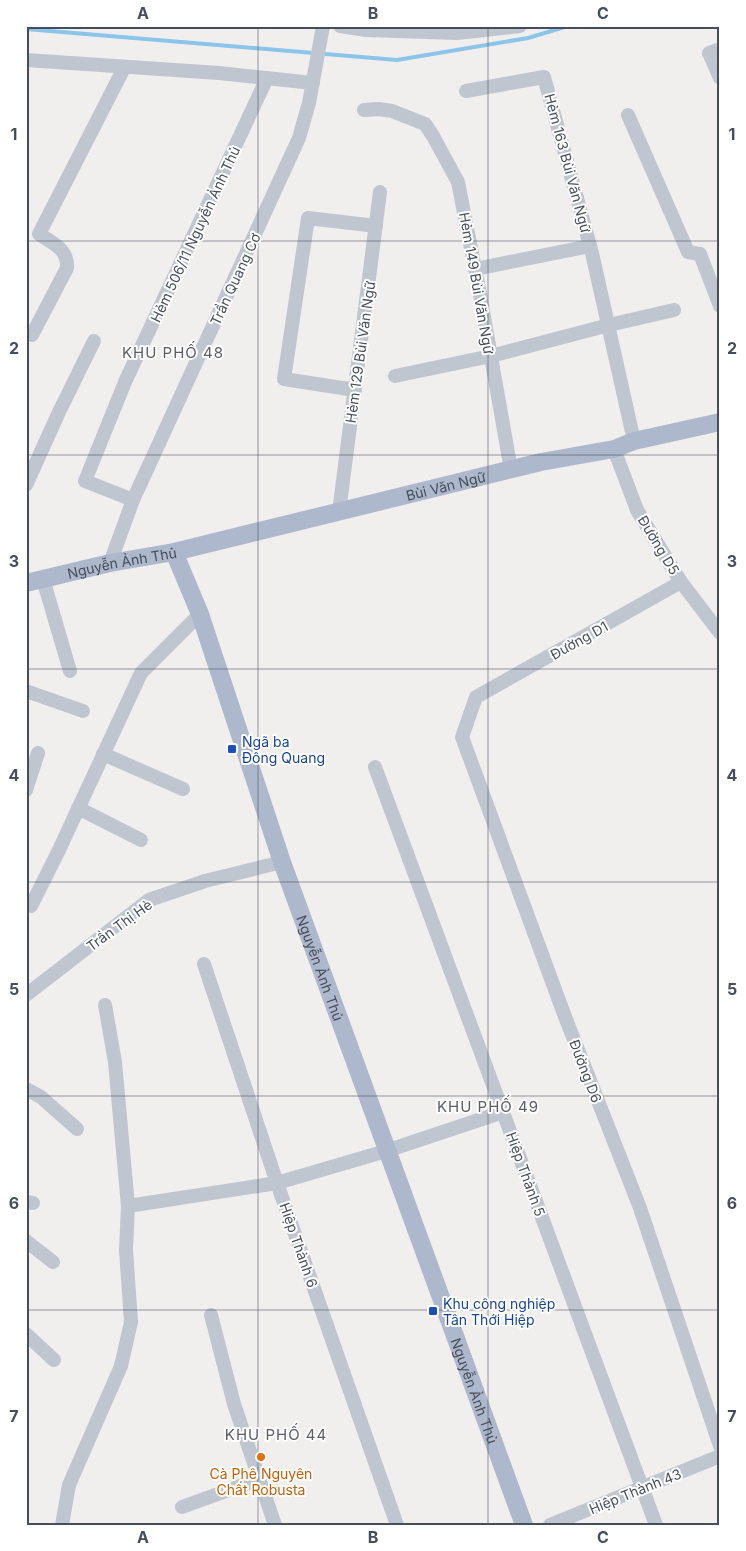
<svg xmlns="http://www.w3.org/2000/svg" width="746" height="1551" font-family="Inter,sans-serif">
	<rect width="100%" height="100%" fill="#f1eeee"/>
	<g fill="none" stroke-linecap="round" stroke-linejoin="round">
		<path stroke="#8bc5ea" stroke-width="4" d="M26,29L397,60L528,38L568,26"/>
		<g stroke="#bfc6d0" stroke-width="14">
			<path d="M340,26L366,30L457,33L520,26"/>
			<path d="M720,49L709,53L720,78"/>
			<path d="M26,60L219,73L313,83"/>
			<path d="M466,91L544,77L592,253L634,441"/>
			<path d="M364,110L379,109L392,111L425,124L433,136L458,182L480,294L511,470"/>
			<path d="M628,115L688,252L700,254L720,306"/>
			<path d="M475,269L590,246"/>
			<path d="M32,335L67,268C68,249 54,244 39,234L124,68"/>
			<path d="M395,376L491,356L609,325L674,310"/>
			<path d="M355,390L284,379L308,218L376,226"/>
			<path d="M614,449L637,510L681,582L720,633"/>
			<path d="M26,485L59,412L94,341"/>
			<path d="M133,500L85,481L125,382L267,78"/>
			<path d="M339,512L380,192"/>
			<path d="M110,563L133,500L299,138L309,103L323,26"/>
			<path d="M43,579L70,671"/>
			<path d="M681,582L476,697L462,737L564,1014L640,1208L720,1446"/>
			<path d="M26,691L83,711"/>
			<path d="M103,754L183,789"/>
			<path d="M375,767L656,1525"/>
			<path d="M26,790L38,753"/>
			<path d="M78,808L141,840"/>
			<path d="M31,906L59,850L141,673L200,614"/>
			<path d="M204,964L277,1183L397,1525"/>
			<path d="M26,995L149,900L205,881L282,862"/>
			<path d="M105,1005L115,1062L128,1206"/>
			<path d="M26,1089L41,1097L77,1129"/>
			<path d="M26,1202L33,1203"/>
			<path d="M26,1241L53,1262"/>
			<path d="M211,1315L234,1404L275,1525"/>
			<path d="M26,1334L54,1360"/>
			<path d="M182,1507L259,1479"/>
			<path d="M62,1525L69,1485L121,1366L131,1322L126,1250L128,1206L277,1183L386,1151L503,1112"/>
			<path d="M550,1525L720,1456"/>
		</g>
		<g stroke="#aeb8cc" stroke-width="18">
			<path id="s1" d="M174,552L200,614L282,862L524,1525"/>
			<path id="s2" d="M26,583L110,563L174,552L541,462L614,449L634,441L720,422"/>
		</g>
	</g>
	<path fill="none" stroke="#474e5b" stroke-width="1" stroke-opacity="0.55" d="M258,26V1525M488,26V1525M26,241H720M26,455H720M26,669H720M26,882H720M26,1096H720M26,1310H720"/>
	<g fill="#1a4fb4" stroke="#fff" stroke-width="2">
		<rect x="227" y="744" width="10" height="10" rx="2.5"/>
		<rect x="428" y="1306" width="10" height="10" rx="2.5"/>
	</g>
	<circle fill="#e8710a" stroke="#fff" stroke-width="2" cx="261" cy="1457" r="5"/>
	<g text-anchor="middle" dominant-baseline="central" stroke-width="4" stroke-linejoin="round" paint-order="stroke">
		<g font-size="14" fill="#474e5b" stroke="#fff">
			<text transform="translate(568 163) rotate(75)">Hẻm 163 Bùi Văn Ngữ</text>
			<text transform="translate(195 234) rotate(-65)">Hẻm 506/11 Nguyễn Ảnh Thủ</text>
			<text transform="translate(235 279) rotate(-65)">Trần Quang Cơ</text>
			<text transform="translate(477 283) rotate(80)">Hẻm 149 Bùi Văn Ngữ</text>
			<text transform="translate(360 352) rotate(-82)">Hẻm 129 Bùi Văn Ngữ</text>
			<text stroke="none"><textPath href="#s2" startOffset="431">Bùi Văn Ngữ</textPath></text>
			<text transform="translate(659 545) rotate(59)">Đường D5</text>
			<text stroke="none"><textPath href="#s2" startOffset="98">Nguyễn Ảnh Thủ</textPath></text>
			<text transform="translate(579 640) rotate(-29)">Đường D1</text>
			<text transform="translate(119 925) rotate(-36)">Trần Thị Hè</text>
			<text stroke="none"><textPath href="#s1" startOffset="441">Nguyễn Ảnh Thủ</textPath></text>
			<text transform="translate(586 1071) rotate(69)">Đường D6</text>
			<text transform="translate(526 1174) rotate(70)">Hiệp Thành 5</text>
			<text transform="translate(299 1245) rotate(71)">Hiệp Thành 6</text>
			<text stroke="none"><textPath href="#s1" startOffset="891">Nguyễn Ảnh Thủ</textPath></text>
			<text transform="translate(635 1491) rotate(-22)">Hiệp Thành 43</text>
		</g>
		<g font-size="14" fill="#164399" stroke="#fff" text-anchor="start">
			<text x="242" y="741">Ngã ba<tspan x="242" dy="16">Đông Quang</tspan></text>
			<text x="443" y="1303">Khu công nghiệp<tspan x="443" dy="16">Tân Thới Hiệp</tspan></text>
		</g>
		<g font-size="14" fill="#c56008" stroke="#fff">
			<text x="261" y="1473">Cà Phê Nguyên<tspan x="261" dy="16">Chất Robusta</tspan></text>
		</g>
		<g font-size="15" letter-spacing="1" fill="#5b5d63" stroke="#fff">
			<text x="173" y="352">KHU PHỐ 48</text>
			<text x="488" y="1106">KHU PHỐ 49</text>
			<text x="276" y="1434">KHU PHỐ 44</text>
		</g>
	</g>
	<rect width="746" height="1551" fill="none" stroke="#ffffff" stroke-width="55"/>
	<rect x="28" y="28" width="690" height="1496" fill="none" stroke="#474e5b" stroke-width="2"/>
	<g font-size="16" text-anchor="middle" font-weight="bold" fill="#474e5b">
		<text x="143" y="19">A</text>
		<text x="373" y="19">B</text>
		<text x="603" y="19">C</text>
		<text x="14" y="140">1</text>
		<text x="732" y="140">1</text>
		<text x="14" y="354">2</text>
		<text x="732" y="354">2</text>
		<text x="14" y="567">3</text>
		<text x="732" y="567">3</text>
		<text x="14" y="781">4</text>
		<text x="732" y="781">4</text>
		<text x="14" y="995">5</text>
		<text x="732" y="995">5</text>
		<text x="14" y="1209">6</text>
		<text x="732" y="1209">6</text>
		<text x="14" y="1422">7</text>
		<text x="732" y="1422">7</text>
		<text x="143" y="1543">A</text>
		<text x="373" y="1543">B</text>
		<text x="603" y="1543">C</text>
	</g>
</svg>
